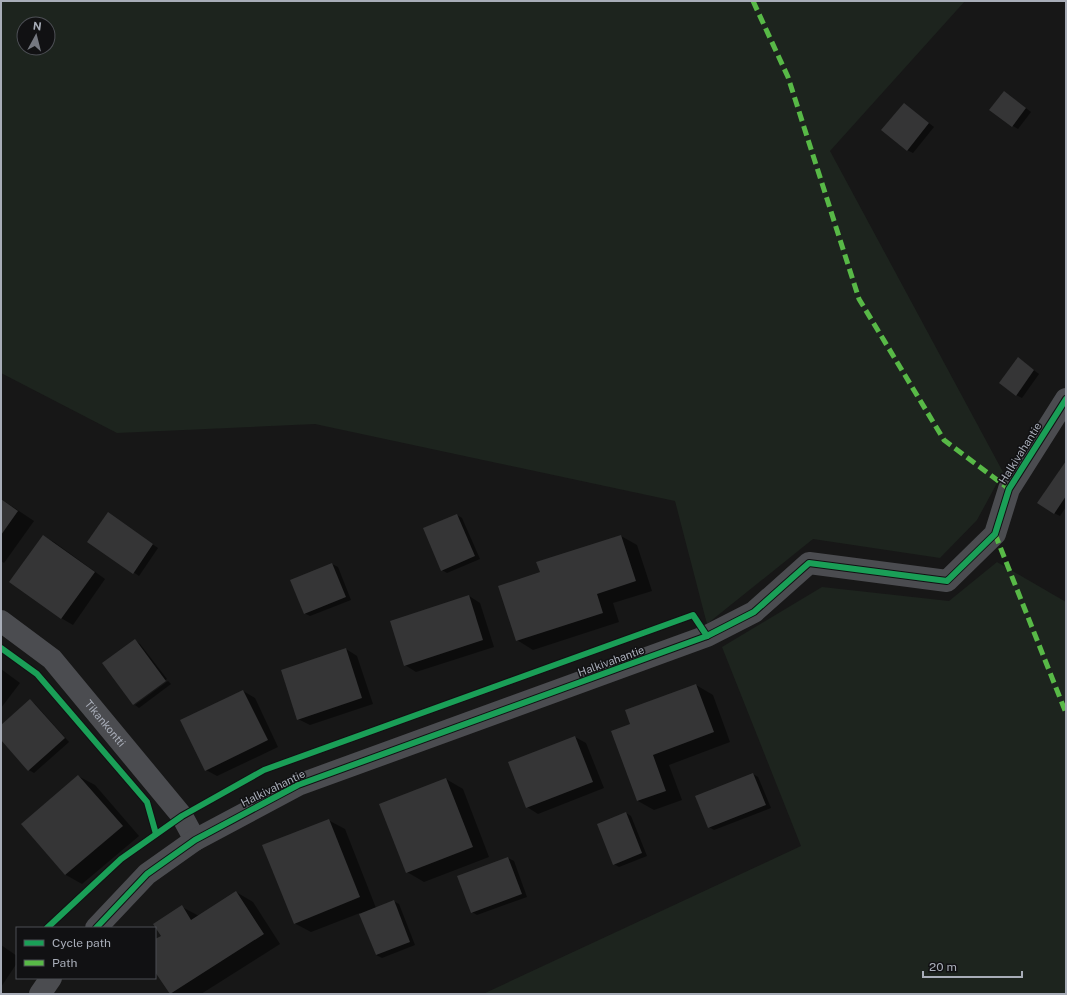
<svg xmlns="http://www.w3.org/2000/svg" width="1067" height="995" font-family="'Public Sans',sans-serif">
	<rect width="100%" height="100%" fill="#171717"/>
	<g fill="#1d241e" fill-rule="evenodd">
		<path d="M1,1H965L830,151L1003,472L977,520L940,558L813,539L707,624L675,501L315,424L117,433L1,373ZM24,24H48V48H24Z"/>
		<path d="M997,562L1066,602V994H483L801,846L722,647L822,587L949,601Z"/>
	</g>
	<g fill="#0007">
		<path d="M1009,95L1031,112L1018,129L1013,126Z"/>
		<path d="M904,104L934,127L913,153L907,150Z"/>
		<path d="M1023,362L1039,374L1022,398L1016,395Z"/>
		<path d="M1066,462V507L1060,516L1054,513Z"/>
		<path d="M1,499L34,521L4,563L1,561Z"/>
		<path d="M457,515L462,518L480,559L447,573L442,570Z"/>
		<path d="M113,517L158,548L139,576L89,541Z"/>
		<path d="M43,536L54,542L105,579L73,625L61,618Z"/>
		<path d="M621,536L637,545L652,591L613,603L619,622L533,650L517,640Z"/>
		<path d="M332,564L338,567L351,600L310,616L304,613Z"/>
		<path d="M469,596L480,603L494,647L416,672L405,665Z"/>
		<path d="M135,641L140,644L167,679L134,703V705L104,663Z"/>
		<path d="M346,649L357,656L373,704L310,725L298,719Z"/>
		<path d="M1,669L20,683L1,708Z"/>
		<path d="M168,681L171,684L139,708L135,705Z"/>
		<path d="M696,685L713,695L730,742L669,765L682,800L654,810L638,801L631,724Z"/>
		<path d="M243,691L255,698L278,747L217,776L206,770Z"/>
		<path d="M30,701L35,704L69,742L34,773L29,770L1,739V726Z"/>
		<path d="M575,737L586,743L604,788L538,814L527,807Z"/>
		<path d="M753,774L758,777L771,808L714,830L709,827Z"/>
		<path d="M78,776L95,785L139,836L82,884L66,875L22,824Z"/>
		<path d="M446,779L463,789L489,857L424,882L407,872Z"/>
		<path d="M626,813L631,816L647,856L619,867L614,864Z"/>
		<path d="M328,820L345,829L376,908L393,901L399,904L415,945L382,958L376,955L360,913L311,932L294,923Z"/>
		<path d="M508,858L514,861L527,897L477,915L472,912Z"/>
		<path d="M236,892L253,902L280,944L201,994L170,993L155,970V940L162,936L182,907L199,916Z"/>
		<path d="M1,945L17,956V963L1,987Z"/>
	</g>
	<g fill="#353536">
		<path d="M1004,91L1026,108L1012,127L989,110Z"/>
		<path d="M904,103L929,123L907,151L881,130Z"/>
		<path d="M1018,357L1034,370L1016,396L999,383Z"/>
		<path d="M1066,461V496L1054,514L1037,503Z"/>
		<path d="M1,499L18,511L1,535Z"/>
		<path d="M108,512L153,544L133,574L87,542Z"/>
		<path d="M457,514L475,556L441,571L423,528Z"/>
		<path d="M43,535L95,572L61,619L9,582Z"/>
		<path d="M621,535L636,581L597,594L603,613L516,641L498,586L540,572L536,562Z"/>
		<path d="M332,563L346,597L304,614L290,580Z"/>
		<path d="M469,595L483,640L404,666L390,621Z"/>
		<path d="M135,639L166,681L133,705L102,663Z"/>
		<path d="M346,648L362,698L297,720L281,670Z"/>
		<path d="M696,684L714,732L653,755L666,791L637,801L611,731L630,724L625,710Z"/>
		<path d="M243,690L268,740L205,771L180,720Z"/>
		<path d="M30,699L65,738L28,771L1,740V725Z"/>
		<path d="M575,736L593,782L526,808L508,762Z"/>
		<path d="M753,773L766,805L708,828L695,796Z"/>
		<path d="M78,775L123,826L65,875L21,824Z"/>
		<path d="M446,778L473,847L406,873L379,804Z"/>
		<path d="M626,812L642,853L613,865L597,824Z"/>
		<path d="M329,819L360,897L294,924L262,845Z"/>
		<path d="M508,857L522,894L471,913L457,876Z"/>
		<path d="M236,891L264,934L170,994L155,972V939L161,936L153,924L182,905L191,920Z"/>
		<path d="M394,900L410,942L376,955L359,914Z"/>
	</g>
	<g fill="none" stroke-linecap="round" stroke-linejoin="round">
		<g stroke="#4b4c50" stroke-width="22">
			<path id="s1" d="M1,621L52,659L182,816L195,840"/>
			<path d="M96,928L147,874L195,840L298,785L707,636L754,612L809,563L947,581L995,534L1009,489L1066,399"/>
			<path d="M40,994L51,978"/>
		</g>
		<g stroke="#58b947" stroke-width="5" stroke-dasharray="10 5" stroke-linecap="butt">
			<path d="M753,1L788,77L859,299L944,440L1009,489"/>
			<path d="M995,534L1066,713"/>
		</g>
		<defs>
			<g id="cycleway">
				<path d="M1,648L37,674L147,802L156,834"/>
				<path d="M47,928L121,859L182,816L264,770L693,615L707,636"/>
				<path d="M96,928L147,874L195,840L298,785L707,636L754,612L809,563L947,581L995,534L1009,489L1066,399"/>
			</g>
		</defs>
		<use href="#cycleway" stroke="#111113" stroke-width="8"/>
		<use href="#cycleway" stroke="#1a9f57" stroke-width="6"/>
	</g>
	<g text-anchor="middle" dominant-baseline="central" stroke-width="3" stroke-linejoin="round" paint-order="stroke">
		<g font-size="11" fill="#a8adb8" stroke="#111113">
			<text transform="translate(1020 453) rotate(-58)">Halkivahantie</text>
			<text transform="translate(611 661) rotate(-20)">Halkivahantie</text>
			<text stroke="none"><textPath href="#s1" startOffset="147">Tikankontti</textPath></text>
			<text transform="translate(273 788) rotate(-26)">Halkivahantie</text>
		</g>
	</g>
	<rect width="1067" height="995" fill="none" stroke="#a8adb8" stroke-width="4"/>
	<rect x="16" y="927" width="140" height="52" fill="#111113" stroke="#4d4f55"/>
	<rect x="24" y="940" width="20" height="6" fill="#1a9f57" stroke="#4d4f55"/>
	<text x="52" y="947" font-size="12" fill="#a8adb8">Cycle path</text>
	<rect x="24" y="960" width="20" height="6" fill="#58b947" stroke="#4d4f55"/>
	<text x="52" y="967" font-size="12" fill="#a8adb8">Path</text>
	<g transform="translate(36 36) rotate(7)"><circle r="19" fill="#111113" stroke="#4d4f55"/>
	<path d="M0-3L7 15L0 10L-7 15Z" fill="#757880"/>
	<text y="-6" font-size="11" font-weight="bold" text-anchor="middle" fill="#a8adb8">N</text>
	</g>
	<path d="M923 971v6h99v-6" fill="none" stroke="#a8adb8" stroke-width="2"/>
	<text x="929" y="971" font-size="12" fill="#a8adb8" stroke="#111113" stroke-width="3" paint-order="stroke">20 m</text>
</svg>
